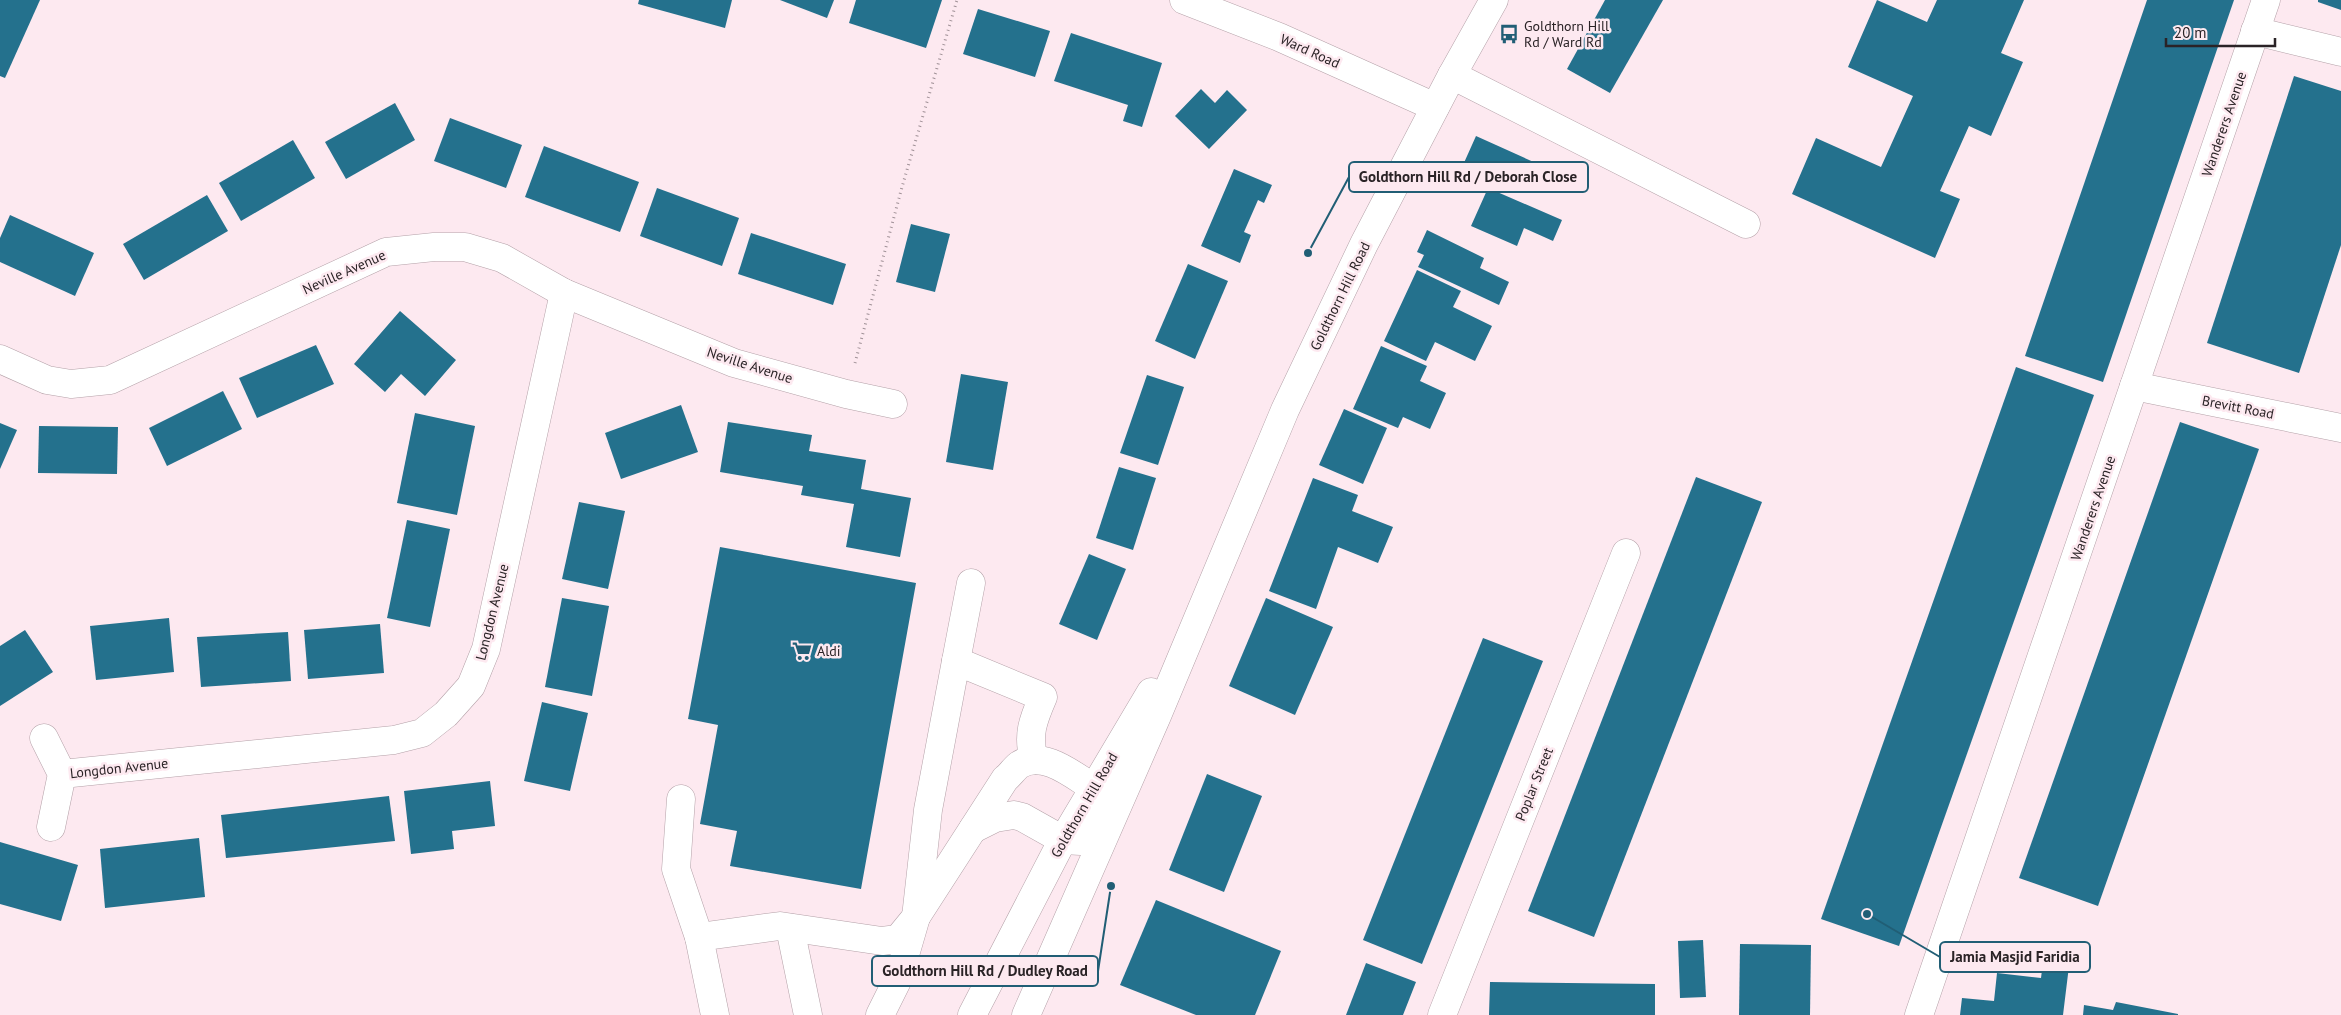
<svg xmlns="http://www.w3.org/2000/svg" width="2341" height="1015" font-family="'PT Sans',sans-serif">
	<rect width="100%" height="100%" fill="#fde9f0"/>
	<g fill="#24718d">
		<path d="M0,0H40L5,78L0,76Z"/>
		<path d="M639,0H732L725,28L638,4Z"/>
		<path d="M780,0H834L827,18Z"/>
		<path d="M856,0H942L926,48L849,23Z"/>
		<path d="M1605,0H1663L1610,93L1567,69Z"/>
		<path d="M1877,0L1927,22L1937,0H2024L2001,53L2023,62L1991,136L1969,126L1940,191L1960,199L1935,258L1792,194L1816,138L1881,167L1913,96L1848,67Z"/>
		<path d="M2147,0H2234L2103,382L2025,356Z"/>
		<path d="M2318,0H2341V10L2318,2Z"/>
		<path d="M978,9L1050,31L1035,77L963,54Z"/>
		<path d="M1071,33L1162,63L1142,127L1123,121L1128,105L1054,81Z"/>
		<path d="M2294,76L2341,91V245L2299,373L2207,343Z"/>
		<path d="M1201,89L1215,103L1227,90L1247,110L1209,149L1175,116Z"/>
		<path d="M395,103L415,140L346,179L325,142Z"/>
		<path d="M450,118L522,145L506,188L434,161Z"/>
		<path d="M1476,136L1547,168L1540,184L1512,171L1505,185L1463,165Z"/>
		<path d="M293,140L315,178L241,221L219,183Z"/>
		<path d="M544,146L639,182L620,232L525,197Z"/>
		<path d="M1234,169L1272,185L1264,203L1258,200L1244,232L1251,235L1240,263L1201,246Z"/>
		<path d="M657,188L739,218L722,266L640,236Z"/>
		<path d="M1488,188L1562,220L1553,241L1524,228L1517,246L1471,226Z"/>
		<path d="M207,195L228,231L144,280L123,244Z"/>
		<path d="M10,215L94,253L75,296L0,262V238Z"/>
		<path d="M911,224L950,234L935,292L896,282Z"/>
		<path d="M1427,230L1484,258L1480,268L1509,282L1499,305L1418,267L1424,255L1417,252Z"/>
		<path d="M751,233L846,264L833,305L738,274Z"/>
		<path d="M1188,264L1228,281L1195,359L1155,341Z"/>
		<path d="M1417,270L1461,291L1453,307L1492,326L1475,361L1435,342L1426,361L1384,341Z"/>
		<path d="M400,311L456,360L425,396L401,374L385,392L354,364Z"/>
		<path d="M316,345L334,384L257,418L239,378Z"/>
		<path d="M1381,346L1427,366L1420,381L1446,393L1430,429L1403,417L1398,428L1353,409Z"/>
		<path d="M2016,367L2094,395L1899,946L1821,919Z"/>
		<path d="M961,374L1008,382L993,470L946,462Z"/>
		<path d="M1147,375L1184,387L1158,465L1120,453Z"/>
		<path d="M223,391L242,429L167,466L149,428Z"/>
		<path d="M681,405L698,452L621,479L605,433Z"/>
		<path d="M1344,409L1387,428L1363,484L1319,465Z"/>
		<path d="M415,413L475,426L457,515L397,503Z"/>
		<path d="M728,422L812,435L809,451L866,460L861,489L911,498L900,557L846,547L854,504L801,495L803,486L720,472Z"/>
		<path d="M2180,422L2259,449L2098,906L2019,878Z"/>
		<path d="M0,423L17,430L0,469Z"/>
		<path d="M39,426L118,427L117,474L38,473Z"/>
		<path d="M1119,467L1156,478L1133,550L1096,538Z"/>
		<path d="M1696,477L1762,502L1594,937L1528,911Z"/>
		<path d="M1313,478L1358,495L1352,511L1393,527L1378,563L1338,547L1316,609L1269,591Z"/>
		<path d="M579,502L625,511L608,589L562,579Z"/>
		<path d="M407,520L450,529L430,627L387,618Z"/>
		<path d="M720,547L916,583L861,889L730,866L737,831L700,824L718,725L688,719Z"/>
		<path d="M1089,554L1126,569L1097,640L1059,624Z"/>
		<path d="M562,598L609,606L592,696L545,687Z"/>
		<path d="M1266,598L1333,627L1295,715L1229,686Z"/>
		<path d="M169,618L174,672L96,680L90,626Z"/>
		<path d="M380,624L384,673L308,679L304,630Z"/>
		<path d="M25,630L53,672L0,706V646Z"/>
		<path d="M288,632L291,681L201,687L197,637Z"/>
		<path d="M1483,638L1543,661L1422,964L1363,940Z"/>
		<path d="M542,702L588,713L570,791L524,781Z"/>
		<path d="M1207,774L1262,796L1224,892L1169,870Z"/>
		<path d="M490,781L495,826L452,831L454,849L411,854L404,791Z"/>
		<path d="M389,796L395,841L226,858L221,815Z"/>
		<path d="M199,838L205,897L105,908L100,849Z"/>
		<path d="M0,842L78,865L61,921L0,904Z"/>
		<path d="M1156,900L1281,951L1255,1015H1196L1120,985Z"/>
		<path d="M1703,940L1706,997L1680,998L1678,941Z"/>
		<path d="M1740,944L1811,945L1810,1015H1739Z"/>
		<path d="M2043,962L2069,966L2063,1015H1960L1962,998L1994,1001L1997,973L2041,978Z"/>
		<path d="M1366,963L1416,982L1403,1015H1346Z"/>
		<path d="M1490,982L1655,984V1015H1489Z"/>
		<path d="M2116,1002L2178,1014V1015H2083L2084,1005L2113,1010Z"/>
	</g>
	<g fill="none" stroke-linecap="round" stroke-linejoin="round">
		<defs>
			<g id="minor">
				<path d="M1184,0L1279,37L1435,107"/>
				<path d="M2255,31L2341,52"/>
				<path d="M1452,75L1746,224"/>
				<path d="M0,359L47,380L71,384L110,380L386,252L434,247H465L502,258L564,293L734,363L846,394L893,404"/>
				<path d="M2134,386L2341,428"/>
				<path d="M956,661L971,583"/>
				<path d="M44,738L62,774L51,827"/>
				<path d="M62,774L394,740L422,733L446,714L471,686L486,649L564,293"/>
				<path d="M681,799L676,869L699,937L715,1015"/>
				<path d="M973,829L995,818L1014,815L1022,817L1063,840L1081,841L1088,835L1117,772"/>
				<path d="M790,928L808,1015"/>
				<path d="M699,937L780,926L882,941L898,939L916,917L1005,779C1010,775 1014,769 1019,765C1043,749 1074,776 1094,788"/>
				<path d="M880,1015L898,979L916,917L928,810L956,661L1043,697C1033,720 1027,735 1034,760"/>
				<path d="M1442,1015L1626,553"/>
				<path d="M1919,1015L2266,0"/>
			</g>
			<g id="major">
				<path d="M972,1015L1060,845L1151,692"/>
				<path d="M1026,1015L1157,716L1285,410L1364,244L1452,75L1494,0"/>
			</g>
		</defs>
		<use href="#minor" stroke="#b4a1a8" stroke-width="29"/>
		<use href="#major" stroke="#b4a1a8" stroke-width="29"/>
		<path stroke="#a09197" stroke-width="3" stroke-dasharray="1 4" stroke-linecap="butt" d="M855,363L902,187L957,0"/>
		<use href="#minor" stroke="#fff" stroke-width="28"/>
		<use href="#major" stroke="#fff" stroke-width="28"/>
	</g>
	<defs>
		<symbol id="bus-bare" viewBox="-9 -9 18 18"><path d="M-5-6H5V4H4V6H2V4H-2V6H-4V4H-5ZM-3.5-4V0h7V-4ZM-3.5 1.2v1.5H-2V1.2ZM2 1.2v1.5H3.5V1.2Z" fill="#215e75" stroke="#fde9f0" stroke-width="2.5" paint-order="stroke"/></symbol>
		<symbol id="supermarket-bare" viewBox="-9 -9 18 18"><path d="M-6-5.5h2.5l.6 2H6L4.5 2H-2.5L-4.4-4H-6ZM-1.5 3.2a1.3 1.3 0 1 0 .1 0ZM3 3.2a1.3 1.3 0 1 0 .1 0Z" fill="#215e75" stroke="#fde9f0" stroke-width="2.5" paint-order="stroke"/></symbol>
	</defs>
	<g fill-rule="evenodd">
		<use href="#bus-bare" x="1495" y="20" width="28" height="28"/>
		<use href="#supermarket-bare" x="788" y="637" width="28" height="28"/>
	</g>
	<g text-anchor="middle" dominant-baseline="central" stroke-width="5" stroke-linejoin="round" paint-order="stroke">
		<g font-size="14" fill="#2a2326" stroke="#fde9f0" text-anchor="start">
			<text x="1524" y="26">Goldthorn Hill<tspan x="1524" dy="16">Rd / Ward Rd</tspan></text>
			<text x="817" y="651">Aldi</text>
		</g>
		<g font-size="14" fill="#2a2326" stroke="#fde9f0">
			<text transform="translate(1310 51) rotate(24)">Ward Road</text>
			<text transform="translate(2224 124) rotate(-71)">Wanderers Avenue</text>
			<text transform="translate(344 272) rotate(-24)">Neville Avenue</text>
			<text transform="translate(1340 296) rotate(-64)">Goldthorn Hill Road</text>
			<text transform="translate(750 365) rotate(18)">Neville Avenue</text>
			<text transform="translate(2238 407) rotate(11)">Brevitt Road</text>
			<text transform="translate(2093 508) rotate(-71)">Wanderers Avenue</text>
			<text transform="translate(492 612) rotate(-76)">Longdon Avenue</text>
			<text transform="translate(119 768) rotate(-6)">Longdon Avenue</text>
			<text transform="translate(1534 784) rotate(-68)">Poplar Street</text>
			<text transform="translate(1084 805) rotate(-60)">Goldthorn Hill Road</text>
		</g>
	</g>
	<path fill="none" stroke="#215e75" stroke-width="2" d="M1308 253L1349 177M1867 914L1940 957M1111 886L1098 971"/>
	<g fill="#215e75" stroke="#fde9f0" stroke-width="2">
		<circle cx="1308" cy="253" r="5"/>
		<circle cx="1867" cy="914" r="5"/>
		<circle cx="1111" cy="886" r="5"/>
	</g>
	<g fill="#fde9f0" stroke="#215e75" stroke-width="2">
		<rect x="1349" y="162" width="239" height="30" rx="5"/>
		<rect x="1940" y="942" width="150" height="30" rx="5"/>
		<rect x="872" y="956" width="226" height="30" rx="5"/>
	</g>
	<g font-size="15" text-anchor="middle" font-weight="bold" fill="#2a2326">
		<text x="1468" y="182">Goldthorn Hill Rd / Deborah Close</text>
		<text x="2015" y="962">Jamia Masjid Faridia</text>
		<text x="985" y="976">Goldthorn Hill Rd / Dudley Road</text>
	</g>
	<path d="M2166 38v8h109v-8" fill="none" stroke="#2a2326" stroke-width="2.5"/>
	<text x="2174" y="38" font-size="15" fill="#2a2326" stroke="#fde9f0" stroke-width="4" paint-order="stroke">20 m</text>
</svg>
